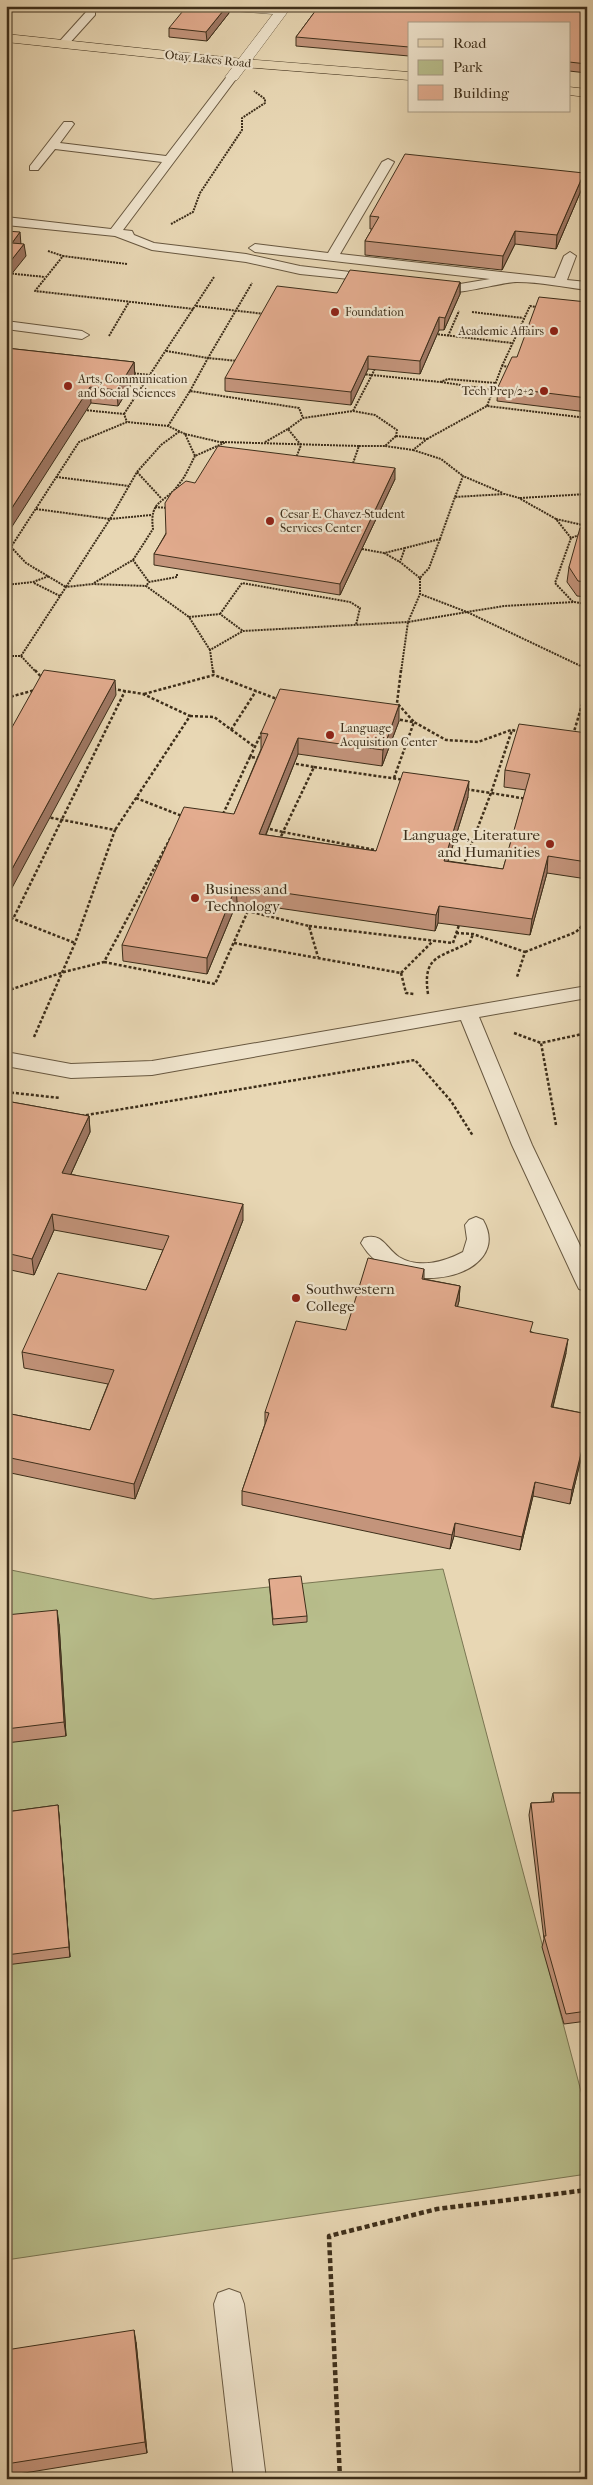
<svg xmlns="http://www.w3.org/2000/svg" width="593" height="2485" font-family="'IM FELL French Canon',serif">
	<rect width="100%" height="100%" fill="#e8d7b4"/>
	<filter id="stains"><feTurbulence type="fractalNoise" baseFrequency=".004" numOctaves="4"/><feColorMatrix values="0 0 0 0 .2 0 0 0 0 .09 0 0 0 0 .02 0 0 0 .5 -.17"/></filter>
	<radialGradient id="worn" r=".72"><stop offset=".6" stop-color="#630" stop-opacity="0"/><stop offset="1" stop-color="#630" stop-opacity=".3"/></radialGradient>
	<path fill="#b8be8c" stroke="#7a7653" d="M6,1569L153,1599L443,1569L587,2114V2174L6,2260Z"/>
	<g fill="none" stroke-linecap="round" stroke-linejoin="round">
		<defs>
			<g id="lane">
				<path d="M91,10L95,11V15L67,46H59V42L87,11Z"/>
				<path d="M232,74L237,77L236,79L123,230L132,231L134,235L154,243L246,254L300,266L375,275L381,279L379,282L300,274L246,262L152,250L115,236L6,225V217L111,229L162,162L55,149L38,170H30V166L64,122H72L74,124L60,143L166,156L228,75Z"/>
				<path d="M388,159L394,162L340,254L555,278L564,256L570,252L576,256L567,280L587,282V290C564,287 540,282 517,282C497,282 440,303 426,286L432,282L454,285L490,279L255,252L249,248L255,244L328,253L382,162Z"/>
				<path d="M6,321L82,331L89,335L82,339L6,329Z"/>
				<path d="M587,986V998L479,1017L532,1145L587,1260V1291L579,1289L576,1283L512,1145L461,1020L152,1075L71,1078L6,1066V1052L71,1064L152,1061Z"/>
				<path d="M476,1217L483,1220C516,1277 397,1305 361,1243L364,1238C382,1232 386,1248 399,1257C419,1269 444,1262 463,1252L467,1239L465,1225L469,1220Z"/>
				<path d="M229,2289L240,2293L244,2304L266,2479H234L214,2304L218,2293Z"/>
			</g>
			<path id="street" d="M215,6H292L237,80L232,81L225,77L273,14L221,10Z"/>
			<g id="primary">
				<path d="M6,34L243,59L409,72V80L243,67L6,42Z"/>
				<path d="M569,87L587,89V97L569,95Z"/>
			</g>
		</defs>
		<use href="#lane" stroke="#685840" stroke-width="2"/>
		<use href="#street" stroke="#685840" stroke-width="1"/>
		<use href="#primary" stroke="#3d2e1a" stroke-width="1"/>
		<g stroke="#3d2e1a" stroke-width="2" stroke-dasharray="2 1" stroke-linecap="butt">
			<path d="M171,224L193,212L200,193L242,130V118L265,103V99L254,91"/>
			<path d="M48,251L63,256"/>
			<path d="M127,264L63,256L35,291L194,309"/>
			<path d="M6,273L45,277"/>
			<path d="M196,306L265,314"/>
			<path d="M472,312L523,318"/>
			<path d="M435,334L512,343"/>
			<path d="M109,336L129,302"/>
			<path d="M448,336L459,311"/>
			<path d="M166,351L208,358L252,283"/>
			<path d="M376,366L372,375L440,382L448,379L496,383"/>
			<path d="M502,366L530,306L537,307"/>
			<path d="M131,373L150,375"/>
			<path d="M441,382L493,390"/>
			<path d="M190,391L208,358L238,361"/>
			<path d="M487,406L502,366L509,367"/>
			<path d="M84,410L124,414L127,422"/>
			<path d="M353,411L372,375L361,374"/>
			<path d="M124,414L214,277"/>
			<path d="M168,426L190,391L299,408L303,418"/>
			<path d="M288,429L303,418L353,411L375,415L397,430L396,436"/>
			<path d="M185,434L224,443L195,456Z"/>
			<path d="M396,436L427,439L413,450L385,446Z"/>
			<path d="M427,439L487,406L587,418"/>
			<path d="M222,442L359,446"/>
			<path d="M265,442L288,429L301,445L296,458H298"/>
			<path d="M413,450L441,459L463,476"/>
			<path d="M352,466L359,446H385"/>
			<path d="M137,472L161,445L180,431"/>
			<path d="M56,477L129,486"/>
			<path d="M455,497L463,476L503,493"/>
			<path d="M520,498L587,494"/>
			<path d="M155,507L168,508"/>
			<path d="M36,509L110,519L137,472L161,498"/>
			<path d="M151,515L110,519L66,587L26,563L11,547L79,442L127,422L168,426L185,434"/>
			<path d="M571,538L556,519L587,526"/>
			<path d="M440,539L455,497L505,494L519,498L556,519"/>
			<path d="M440,539L429,568L420,578L400,562L405,548Z"/>
			<path d="M362,549L384,553L405,548"/>
			<path d="M384,553L400,562"/>
			<path d="M133,560L153,529C149,499 165,504 179,484C186,476 190,465 195,456"/>
			<path d="M177,574V577L149,582L146,586L189,617"/>
			<path d="M420,578V594"/>
			<path d="M34,583L60,596"/>
			<path d="M94,583L133,560L149,582"/>
			<path d="M6,585L33,582L49,576"/>
			<path d="M573,602L555,583L571,538L587,532"/>
			<path d="M220,614L242,583L350,602L360,608L356,625"/>
			<path d="M210,650L189,617L220,614L243,631"/>
			<path d="M6,656H21L36,672"/>
			<path d="M21,656L66,587L93,584L146,586"/>
			<path d="M213,672L210,650L243,631L408,622L420,594L467,612L504,606L574,602L587,604"/>
			<path d="M401,672L408,622L467,612L587,669"/>
		</g>
		<g stroke="#3d2e1a" stroke-width="2.5" stroke-dasharray="3 2" stroke-linecap="butt">
			<path d="M35,670L43,679"/>
			<path d="M213,670L214,675"/>
			<path d="M401,670L397,703L414,722"/>
			<path d="M113,689L143,694L190,716L115,830"/>
			<path d="M144,694L214,675L277,699"/>
			<path d="M6,698L35,690L34,692"/>
			<path d="M190,716L214,717L255,747"/>
			<path d="M395,719L413,722"/>
			<path d="M231,730L256,691"/>
			<path d="M520,732L512,730L491,793L527,799"/>
			<path d="M573,735L587,688"/>
			<path d="M6,737L12,727"/>
			<path d="M250,757L263,730"/>
			<path d="M291,763L314,767L283,832L380,851"/>
			<path d="M314,767L405,780"/>
			<path d="M394,778L414,722L446,740L478,742L511,730"/>
			<path d="M136,798L182,816"/>
			<path d="M223,814L250,757L260,758"/>
			<path d="M265,828L283,832L279,841"/>
			<path d="M463,866L491,793L465,789"/>
			<path d="M247,911L309,926L318,957"/>
			<path d="M6,916L75,943"/>
			<path d="M14,917L125,691"/>
			<path d="M309,926L453,943L460,922"/>
			<path d="M456,933L473,934L525,952L517,977"/>
			<path d="M234,943L401,973"/>
			<path d="M525,952L576,932L587,921"/>
			<path d="M104,962L215,984L252,902"/>
			<path d="M401,973L406,993L414,994"/>
			<path d="M401,973L433,941"/>
			<path d="M6,991L64,972L104,962L171,837"/>
			<path d="M428,994C422,954 441,958 470,942L473,934"/>
			<path d="M514,1033L541,1043"/>
			<path d="M34,1037L75,943L115,830L47,817"/>
			<path d="M6,1092L60,1098"/>
			<path d="M81,1116L415,1060L451,1101L473,1136"/>
			<path d="M556,1125L541,1043L587,1033"/>
		</g>
		<path stroke="#3d2e1a" stroke-width="4.5" stroke-dasharray="5 3" stroke-linecap="butt" d="M340,2479L329,2236L437,2209L587,2190"/>
		<use href="#lane" fill="#f0e5ce" fill-rule="evenodd"/>
		<use href="#street" fill="#f0e5ce" fill-rule="evenodd"/>
		<use href="#primary" fill="#e8d7b4" fill-rule="evenodd"/>
	</g>
	<g fill="#c3947b" stroke="#3d2e1a">
		<path d="M227,6H229V13L207,41L169,37V28Z"/>
		<path d="M319,6H587V73L569,71V24H409V56L296,46V37Z"/>
		<path d="M584,173L583,186L556,249L515,244L502,270L365,255V241L372,229H370V216Z"/>
		<path d="M460,282V294L444,330H439L420,374L368,369L351,405L225,391V378L337,293Z"/>
		<path d="M587,302V412L497,401L498,387L517,357Z"/>
		<path d="M6,348L134,362L135,378L118,406L91,403Z"/>
		<path d="M395,479L340,595L154,565V554L195,483Z"/>
		<path d="M587,526V597L577,596L567,582L569,567Z"/>
		<path d="M399,721L382,766L298,754L266,835L376,851L468,797L448,861L503,869L526,790L504,787L505,770L587,733V879L547,873L530,935L438,923L435,931L237,902L207,974L123,961L122,945L234,814L261,749V733Z"/>
		<path d="M6,1101L89,1116L90,1132L71,1174L243,1220L135,1499L6,1472V1413L90,1430L108,1384L24,1368L22,1352L146,1290L163,1250L54,1230L34,1275L6,1269Z"/>
		<path d="M424,1269V1279L460,1286L459,1301L457,1307L532,1332L566,1353L553,1407L587,1414V1434L570,1504L533,1496L520,1550L454,1536L450,1549L242,1505V1491L265,1424V1412L346,1330Z"/>
		<path d="M269,1579L307,1616V1622L273,1625Z"/>
		<path d="M6,1615L59,1624L66,1736L6,1743Z"/>
		<path d="M553,1793H587V2021L564,2024L542,1947L544,1939L529,1815L531,1803L551,1802Z"/>
		<path d="M58,1805L59,1816L70,1957L6,1965V1812Z"/>
		<path d="M136,2342L147,2453L6,2476V2350Z"/>
	</g>
	<g fill="#9f7864" stroke="#3d2e1a">
		<path d="M227,6H229V13L207,41L206,32Z"/>
		<path d="M584,173L583,186L556,249L557,235Z"/>
		<path d="M515,231V244L502,270L503,256Z"/>
		<path d="M20,232L21,245L12,243Z"/>
		<path d="M24,244L26,256L6,281V267Z"/>
		<path d="M460,282V294L444,330L445,318Z"/>
		<path d="M439,317V330L420,374V361Z"/>
		<path d="M368,356V369L351,405V392Z"/>
		<path d="M134,362L135,378L118,406L117,390Z"/>
		<path d="M90,387L91,403L6,536V517Z"/>
		<path d="M395,468V479L340,595V584Z"/>
		<path d="M115,680L116,695L6,899V880Z"/>
		<path d="M399,705V721L382,766L383,750Z"/>
		<path d="M298,738V754L259,851V834Z"/>
		<path d="M469,781L468,797L443,877L444,861Z"/>
		<path d="M548,856L547,873L530,935L532,919Z"/>
		<path d="M236,886L237,902L207,974V958Z"/>
		<path d="M439,906L438,923L435,931L436,915Z"/>
		<path d="M89,1116L90,1132L64,1189L62,1173Z"/>
		<path d="M243,1204V1220L135,1499L134,1484Z"/>
		<path d="M52,1214L54,1230L34,1275L32,1259Z"/>
		<path d="M460,1286L459,1301L454,1321L455,1306Z"/>
		<path d="M568,1339L566,1353L549,1421L551,1407Z"/>
		<path d="M587,1429V1434L570,1504L572,1490Z"/>
		<path d="M535,1482L533,1496L520,1550L522,1537Z"/>
		<path d="M455,1523L454,1536L450,1549L452,1535Z"/>
		<path d="M57,1610L59,1624L66,1736L64,1722Z"/>
		<path d="M58,1805L59,1816L70,1957L69,1947Z"/>
		<path d="M134,2330L136,2342L147,2453L145,2442Z"/>
	</g>
	<g fill="#e3ac8f" stroke="#3d2e1a">
		<path d="M187,6H227L206,32L169,28Z"/>
		<path d="M319,6H587V64L569,62V24H409V47L296,37Z"/>
		<path d="M405,154L584,173L557,235L515,231L503,256L365,241L379,217L370,216Z"/>
		<path d="M6,231L20,232L12,243L24,244L6,267Z"/>
		<path d="M350,270L460,282L445,318L439,317L420,361L368,356L351,392L225,378L277,286L337,293Z"/>
		<path d="M539,297L587,302V398L498,387L512,357H517Z"/>
		<path d="M6,348L134,362L117,390L90,387L6,517Z"/>
		<path d="M218,446L395,468L340,584L154,554L166,534L165,503L172,492L186,481L195,483Z"/>
		<path d="M587,526V582L578,581L569,567L580,528Z"/>
		<path d="M44,670L115,680L6,880V738Z"/>
		<path d="M280,689L399,705L383,750L298,738L259,834L376,851L403,772L469,781L444,861L503,869L530,774L505,770L519,724L587,733V862L548,856L532,919L439,906L436,915L236,886L207,958L122,945L184,807L234,814L268,734L261,733Z"/>
		<path d="M6,1101L89,1116L62,1173L243,1204L134,1484L6,1457V1413L90,1430L114,1370L22,1352L58,1273L146,1290L169,1236L52,1214L32,1259L6,1253Z"/>
		<path d="M368,1258L424,1269L422,1279L460,1286L455,1306L533,1322L530,1332L568,1339L551,1407L587,1414V1429L572,1490L535,1482L522,1537L455,1523L452,1535L242,1491L269,1413L265,1412L296,1321L346,1330Z"/>
		<path d="M301,1576L307,1616L273,1619L269,1579Z"/>
		<path d="M57,1610L64,1722L6,1729V1615Z"/>
		<path d="M553,1793H587V2011L566,2014L544,1936H546L531,1803L554,1802Z"/>
		<path d="M58,1805L69,1947L6,1955V1812Z"/>
		<path d="M134,2330L145,2442L6,2464V2350Z"/>
	</g>
	<g fill="#8f2418" stroke="#f0e5ce" stroke-width="2">
		<circle cx="335" cy="312" r="5"/>
		<circle cx="554" cy="331" r="5"/>
		<circle cx="68" cy="386" r="5"/>
		<circle cx="544" cy="391" r="5"/>
		<circle cx="270" cy="521" r="5"/>
		<circle cx="330" cy="735" r="5"/>
		<circle cx="550" cy="844" r="5"/>
		<circle cx="195" cy="898" r="5"/>
		<circle cx="296" cy="1298" r="5"/>
	</g>
	<g text-anchor="middle" dominant-baseline="central" stroke-width="4.5" stroke-linejoin="round" paint-order="stroke">
		<g font-size="12" fill="#3d2e1a" stroke="#f0e5ce">
			<text transform="translate(208 59) rotate(6)">Otay Lakes Road</text>
		</g>
		<g font-size="12" fill="#3d2e1a" stroke="#f0e5ce" text-anchor="start">
			<text x="345" y="312">Foundation</text>
			<text x="544" y="331" text-anchor="end">Academic Affairs</text>
			<text x="78" y="379">Arts, Communication<tspan x="78" dy="14">and Social Sciences</tspan></text>
			<text x="534" y="391" text-anchor="end">Tech Prep/2+2</text>
			<text x="280" y="514">Cesar E. Chavez-Student<tspan x="280" dy="14">Services Center</tspan></text>
			<text x="340" y="728">Language<tspan x="340" dy="14">Acquisition Center</tspan></text>
		</g>
		<g font-size="15" fill="#3d2e1a" stroke="#f0e5ce" text-anchor="start">
			<text x="540" y="835" text-anchor="end">Language, Literature<tspan x="540" dy="17">and Humanities</tspan></text>
			<text x="205" y="889">Business and<tspan x="205" dy="17">Technology</tspan></text>
			<text x="306" y="1289">Southwestern<tspan x="306" dy="17">College</tspan></text>
		</g>
	</g>
	<rect width="593" height="2485" fill="none" stroke="#e8d7b4" stroke-width="25"/>
	<rect x="8" y="8" width="578" height="2470" fill="none" stroke="#3d2e1a" stroke-width="2.5"/>
	<rect x="12" y="12" width="568" height="2460" fill="none" stroke="#3d2e1a"/>
	<rect x="408" y="22" width="162" height="90" fill="#f0e5ce" stroke="#a89c86"/>
	<rect x="418" y="39" width="25" height="8" fill="#e8d7b4" stroke="#a89c86"/>
	<text x="453" y="48" font-size="15" fill="#3d2e1a">Road</text>
	<rect x="418" y="60" width="25" height="15" fill="#b8be8c" stroke="#a89c86"/>
	<text x="453" y="72" font-size="15" fill="#3d2e1a">Park</text>
	<rect x="418" y="85" width="25" height="15" fill="#e3ac8f" stroke="#a89c86"/>
	<text x="453" y="98" font-size="15" fill="#3d2e1a">Building</text>
	<rect width="100%" height="100%" filter="url(#stains)"/>
	<rect width="100%" height="100%" fill="url(#worn)"/>
</svg>
